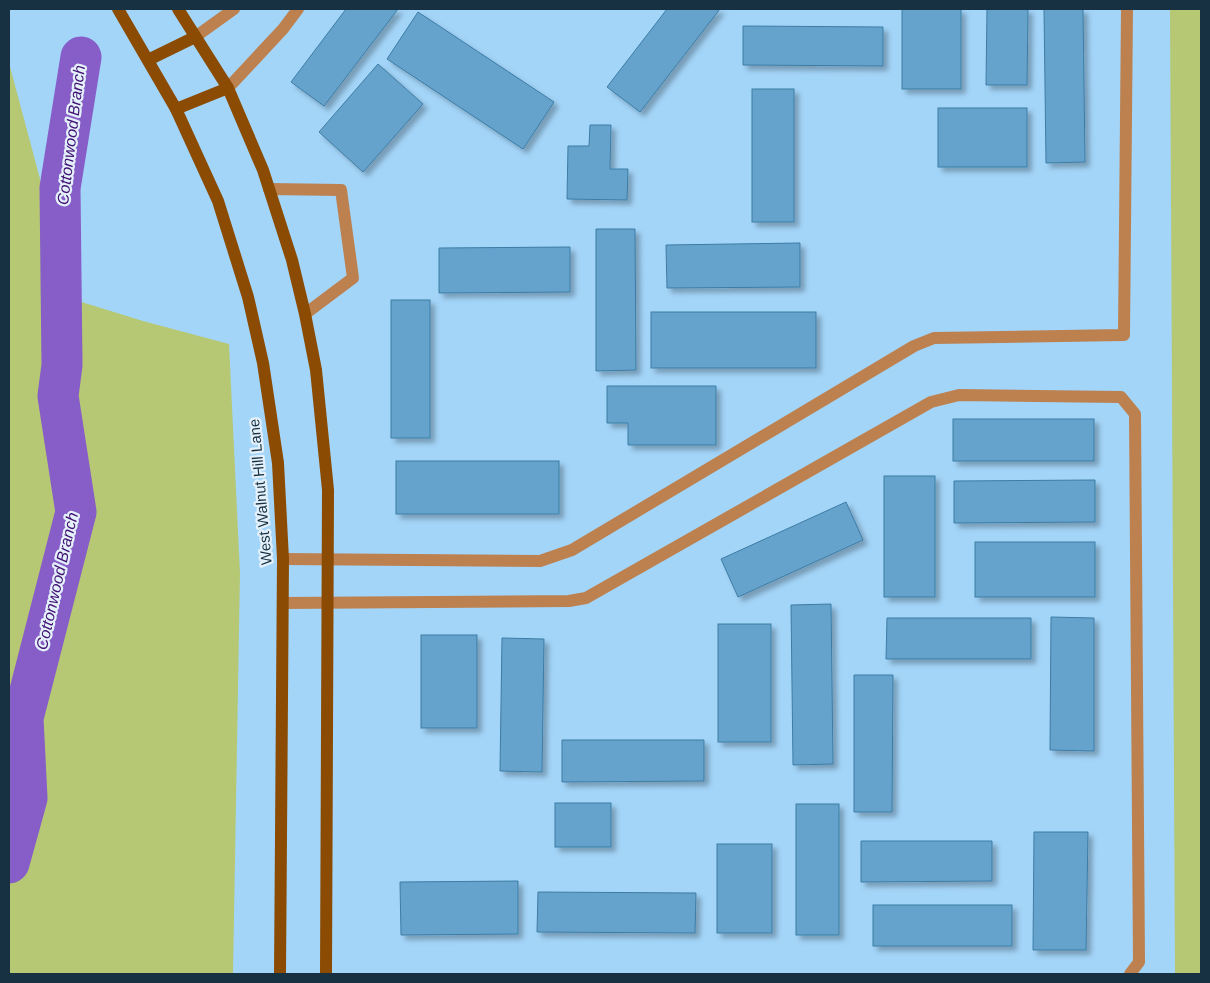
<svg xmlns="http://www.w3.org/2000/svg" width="1210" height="983" font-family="Helvetica,sans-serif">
	<defs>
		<filter id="shadow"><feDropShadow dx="4.5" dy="4.5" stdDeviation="2.5" flood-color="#0004"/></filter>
	</defs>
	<rect width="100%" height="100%" fill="#a3d5f9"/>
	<g fill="#b6c874">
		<path d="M1170,9H1201V974H1175Z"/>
		<path d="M9,63L43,190L62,296L143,321L229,344L240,573L233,974H9Z"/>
	</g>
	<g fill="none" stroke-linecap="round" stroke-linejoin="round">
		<path stroke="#875dc8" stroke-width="41" d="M9,863L27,798L23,718L76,512L58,396L62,365L60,188L81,57"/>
	</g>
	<g fill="#65a3cd" stroke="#3d7ca4" filter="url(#shadow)">
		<path d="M346,9H398L324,106L291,82Z"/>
		<path d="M667,9H720L640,112L607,87Z"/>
		<rect x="902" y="9" width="59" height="80"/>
		<path d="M987,9H1028L1027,85H986Z"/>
		<path d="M1044,9H1083L1085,162L1046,163Z"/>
		<path d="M418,12L554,102L523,149L387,59Z"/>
		<path d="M743,26L883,27V66L743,65Z"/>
		<path d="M378,64L423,104L363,172L319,132Z"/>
		<rect x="752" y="89" width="42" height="133"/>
		<rect x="938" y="108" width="89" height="59"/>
		<path d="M590,125H611L610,169H628L627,200L567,199L568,146H589Z"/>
		<path d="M596,229H635L636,370L596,371Z"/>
		<path d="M800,243V287L667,288L666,245Z"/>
		<path d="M570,247V292L439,293V248Z"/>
		<rect x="391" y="300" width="39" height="138"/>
		<rect x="651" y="312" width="165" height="56"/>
		<path d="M607,386H716V445H628V423H607Z"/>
		<rect x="953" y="419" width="141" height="42"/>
		<rect x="396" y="461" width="163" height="53"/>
		<rect x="884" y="476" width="51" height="121"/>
		<path d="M1095,480V522L954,523V481Z"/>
		<path d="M846,502L863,540L738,597L721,559Z"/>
		<rect x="975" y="542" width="120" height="55"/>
		<path d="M831,604L833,764L793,765L791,605Z"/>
		<path d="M1051,617L1094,618V751L1050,750Z"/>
		<path d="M887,618H1031V659H886Z"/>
		<rect x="718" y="624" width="53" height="118"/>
		<rect x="421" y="635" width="56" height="93"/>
		<path d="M502,638L544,639L542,772L500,771Z"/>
		<path d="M854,675H893L892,812H854Z"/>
		<path d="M562,740H704V781L562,782Z"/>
		<rect x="555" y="803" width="56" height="44"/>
		<rect x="796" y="804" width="43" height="131"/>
		<path d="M1034,832H1088L1086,950H1033Z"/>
		<path d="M861,841H992V881L861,882Z"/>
		<rect x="717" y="844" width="55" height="89"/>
		<path d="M518,881V934L401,935L400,882Z"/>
		<path d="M538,892L696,893L695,933L537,932Z"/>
		<rect x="873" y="905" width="139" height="41"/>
	</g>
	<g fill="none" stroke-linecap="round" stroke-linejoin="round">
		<g stroke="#bd8150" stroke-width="12">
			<path d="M195,37L234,9"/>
			<path d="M228,88L283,29L298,9"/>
			<path d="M269,189L341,190L353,278L305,314"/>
			<path d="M283,559L540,561L572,550L914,346L934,338L1124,335L1127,9"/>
			<path d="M283,603L569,601L586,598L931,402L959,395L1121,397L1135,414L1139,962L1130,974"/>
		</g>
		<g stroke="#8b4b02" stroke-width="12">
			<path d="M118,9L176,109L218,201L248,297L263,363L278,463L283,559L280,974"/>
			<path d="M178,9L228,88L263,170L292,260L305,314L316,370L328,490L326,974"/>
			<path d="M148,60L195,37"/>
			<path d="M176,109L228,88"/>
		</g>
	</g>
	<g text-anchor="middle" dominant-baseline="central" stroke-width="4.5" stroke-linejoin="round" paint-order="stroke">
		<g font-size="15" fill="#173142" stroke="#e5f1fa">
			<text transform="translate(260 492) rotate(-95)">West Walnut Hill Lane</text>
		</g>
		<g font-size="16" font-style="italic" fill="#411073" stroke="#e5f1fa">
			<text transform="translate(71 135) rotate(-83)">Cottonwood Branch</text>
			<text transform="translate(57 581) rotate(-77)">Cottonwood Branch</text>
		</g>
	</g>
	<rect width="1210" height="983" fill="none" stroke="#173142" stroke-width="20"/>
</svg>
